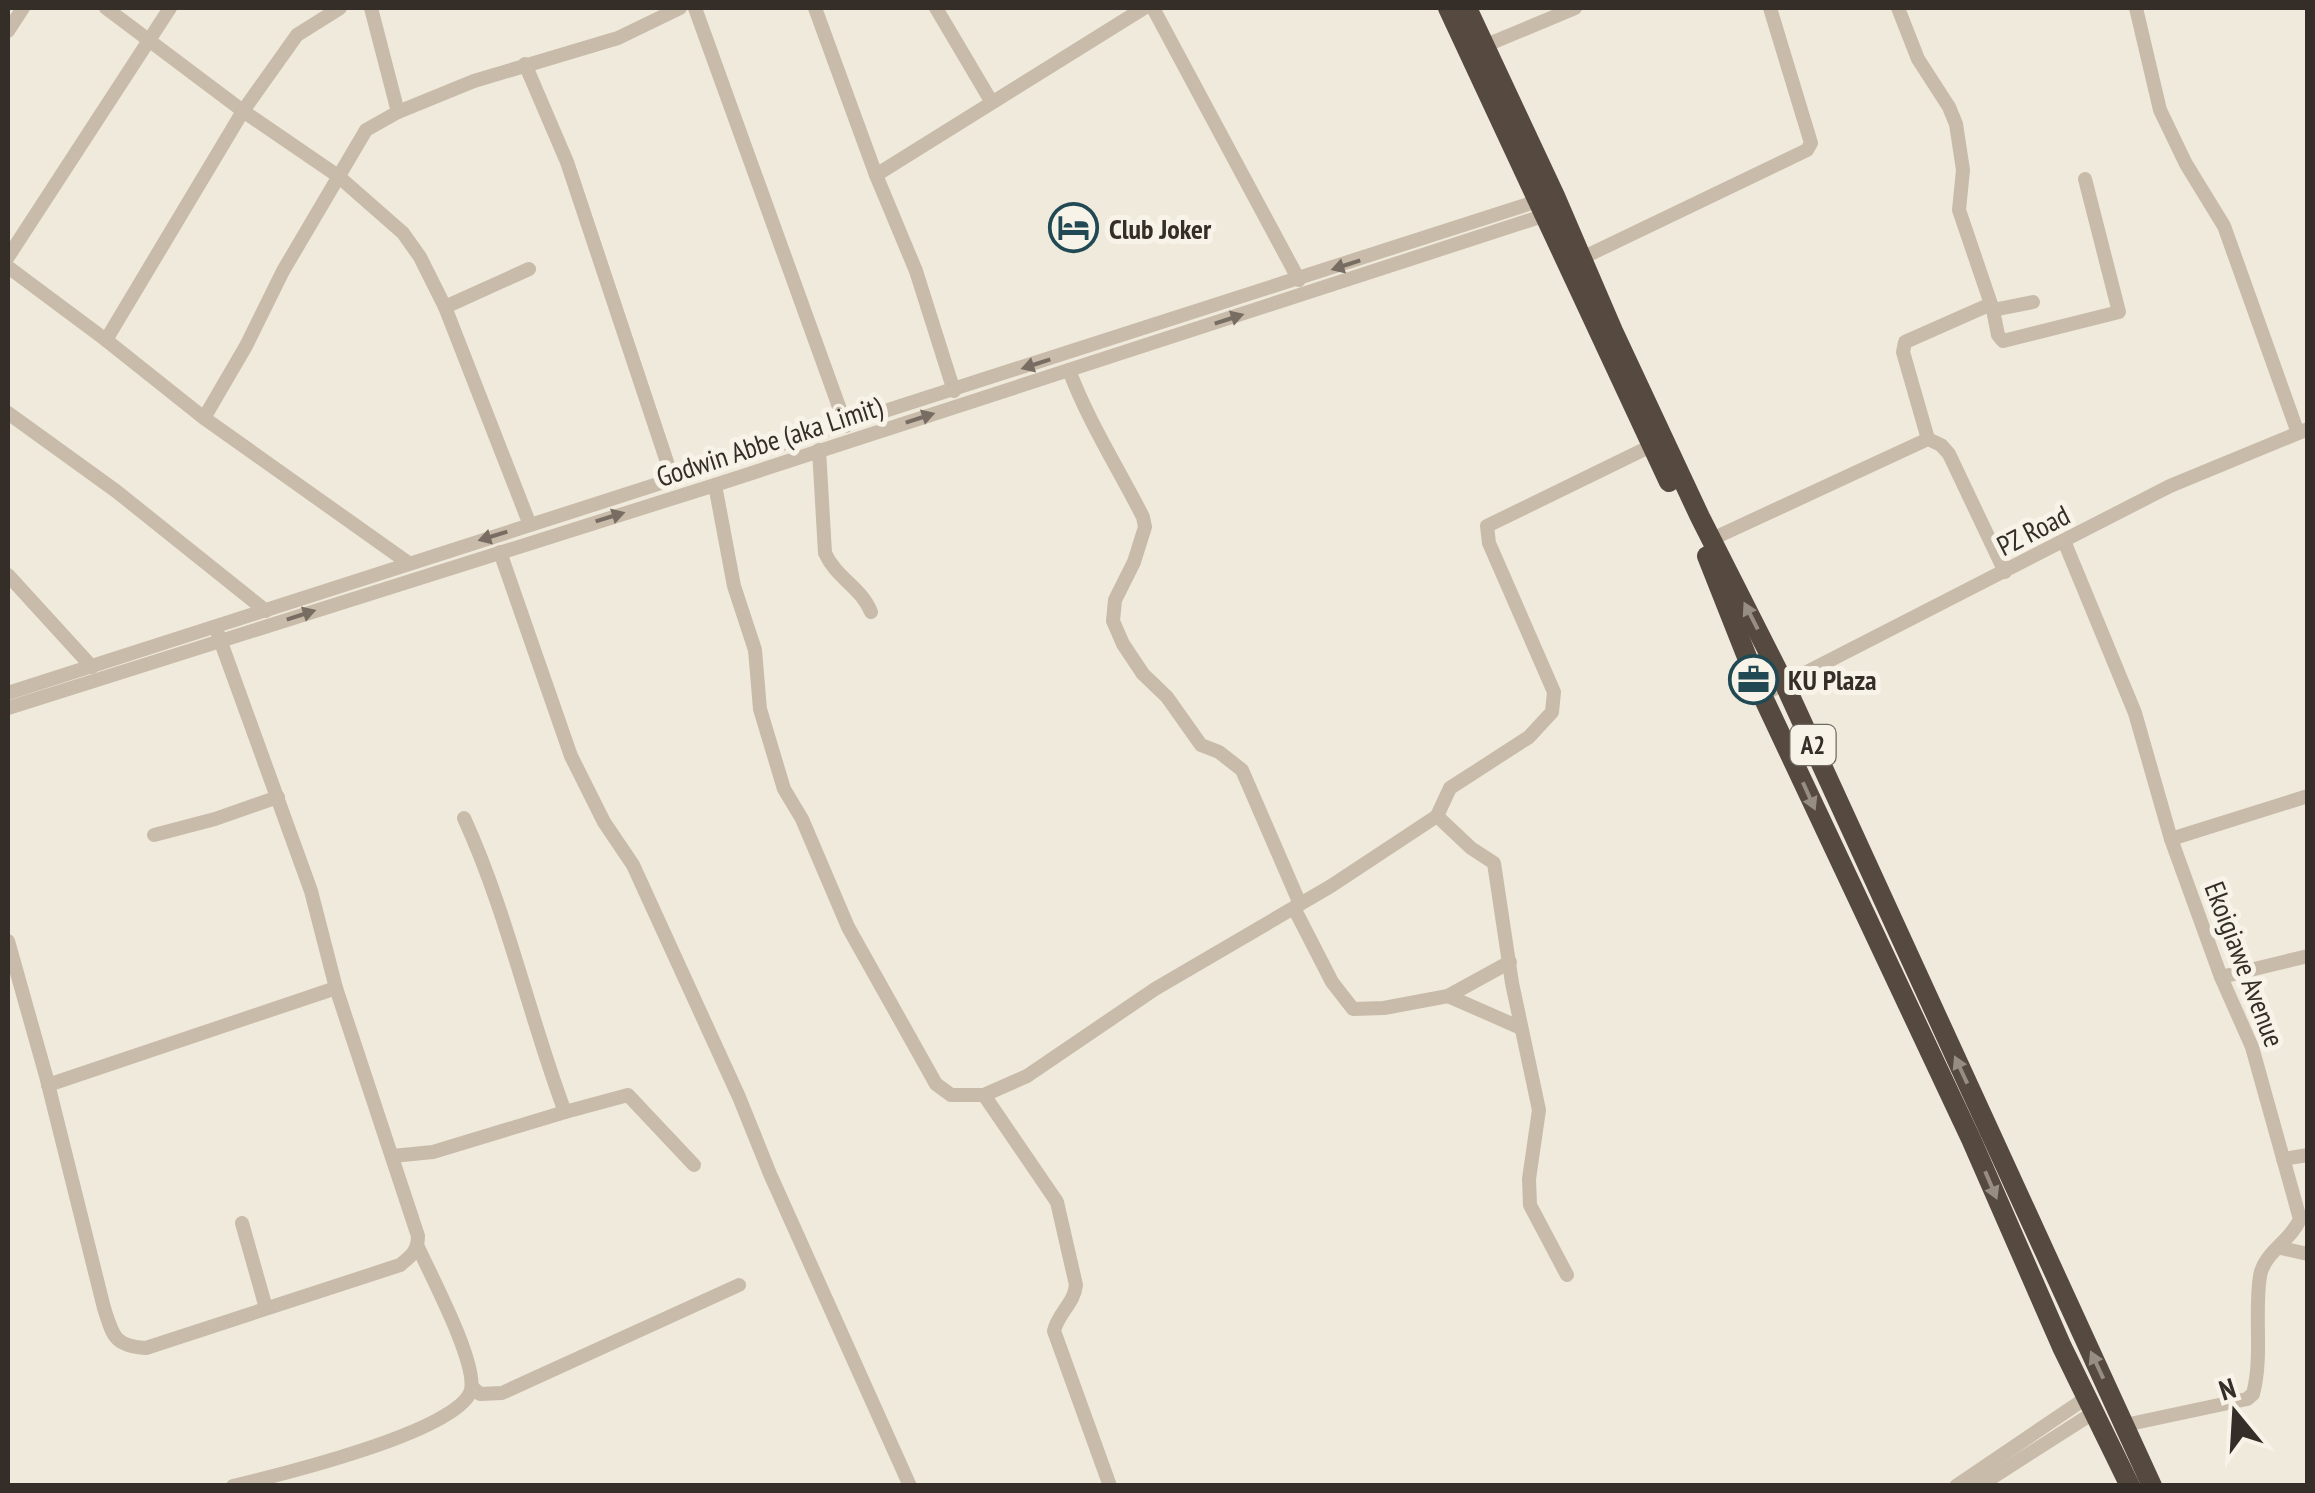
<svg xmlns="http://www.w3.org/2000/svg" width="2315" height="1493" font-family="'PT Sans Narrow',sans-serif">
	<rect width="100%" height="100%" fill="#f0eadc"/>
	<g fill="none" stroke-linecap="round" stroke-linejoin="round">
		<g stroke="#c8bba9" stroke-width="14">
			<path d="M106,8L243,111L338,176L403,233L420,257L445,307L530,525"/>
			<path d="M371,8L398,112"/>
			<path d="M695,8L846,426"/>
			<path d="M815,8L876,175L916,271L954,391"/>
			<path d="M936,8L991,101"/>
			<path d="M1153,8L1299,280"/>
			<path d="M1898,8L1918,59L1949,107L1956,124L1963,170L1959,210L1993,310L1998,335L2003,341L2119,312L2085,179"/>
			<path d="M2136,8L2160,110L2186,164L2224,226L2298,433"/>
			<path d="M8,31L23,8"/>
			<path d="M1484,46L1575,8"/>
			<path d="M525,64L567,162L673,480"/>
			<path d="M876,175L1144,8"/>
			<path d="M8,257L170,8"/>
			<path d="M1582,258L1807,150L1811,143L1770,8"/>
			<path d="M8,267L106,340L204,418L407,562"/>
			<path d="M445,307L529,269"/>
			<path d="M1993,310L2033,302"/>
			<path d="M106,340L243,111L297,35L340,8"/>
			<path d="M1069,370C1088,421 1118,468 1143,517L1145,527L1134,562L1115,600L1113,621L1123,644L1143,674L1167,697L1201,745L1219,752L1242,770L1300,904"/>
			<path d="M8,413L116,491L266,611"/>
			<path d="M204,418L246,346L283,271L366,130L398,112L474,81L618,38L680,8"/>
			<path d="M1928,439L1903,352L1905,342L1991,304"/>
			<path d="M819,450L825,553C836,578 861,587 871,612"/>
			<path d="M715,485L734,586L755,650L760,709L784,789L802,819L848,927L936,1084L951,1095H984L1057,1202L1076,1285C1074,1304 1058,1313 1054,1331L1110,1486"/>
			<path d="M1712,539L1928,439L1941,445L1949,454L2005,572"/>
			<path d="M2064,541L2135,713L2171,839L2221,977L2252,1047L2300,1219C2291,1241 2264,1252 2260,1276C2254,1314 2263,1356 2253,1394L2247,1399L2125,1425"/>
			<path d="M500,552L571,756L604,822L633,865L739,1097L770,1174L910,1486"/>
			<path d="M8,575L92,667"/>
			<path d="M8,693L1544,199"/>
			<path d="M1762,695L2170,486L2308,429"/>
			<path d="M8,708L715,485L1549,214"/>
			<path d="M1437,816L1471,848L1494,863L1512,983L1539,1110L1529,1179L1530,1205L1567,1275"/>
			<path d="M154,835L215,819L278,797"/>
			<path d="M2171,839L2308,796"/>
			<path d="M1294,908L1332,982L1353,1009L1384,1008L1448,996L1510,962"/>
			<path d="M8,941L46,1076L104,1308C113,1336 114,1346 146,1348L400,1265C411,1256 418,1251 418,1236L336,988L311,891L218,634"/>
			<path d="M2221,977L2308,956"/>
			<path d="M1448,996L1521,1028"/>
			<path d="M48,1085L336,988"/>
			<path d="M984,1095L1027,1076L1155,989L1331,886L1437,816L1450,788L1529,737L1552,712L1554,692L1489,543L1487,526L1651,446"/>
			<path d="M565,1112L628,1095L694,1165"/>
			<path d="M392,1156L433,1152L565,1112C529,1016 507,912 464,818"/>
			<path d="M2283,1159L2308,1155"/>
			<path d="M242,1223L266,1308"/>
			<path d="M2281,1248L2308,1254"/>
			<path d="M472,1387L480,1394L502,1393L739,1285"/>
			<path d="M233,1486C275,1476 461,1431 471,1390C477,1362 431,1276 418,1247"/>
			<path d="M1956,1486L2086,1398"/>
			<path d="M1979,1486L2093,1413"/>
		</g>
		<g stroke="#564a40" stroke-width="20">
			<path d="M1448,8L1669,482"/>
			<path d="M1467,8L1555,196L1613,331L1700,517L1785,685L2152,1486"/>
			<path d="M1707,556L1762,695L1971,1139L2062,1347L2130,1486"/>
		</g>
	</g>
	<defs><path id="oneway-solid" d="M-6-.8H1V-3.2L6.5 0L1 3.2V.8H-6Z" transform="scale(2.5)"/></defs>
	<g fill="#776d62">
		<use href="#oneway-solid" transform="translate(1346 265) rotate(162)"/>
		<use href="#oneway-solid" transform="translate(1229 319) rotate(-18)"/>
		<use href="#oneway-solid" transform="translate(1036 364) rotate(162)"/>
		<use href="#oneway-solid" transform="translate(920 418) rotate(-18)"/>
		<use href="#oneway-solid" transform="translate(610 517) rotate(-17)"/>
		<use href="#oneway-solid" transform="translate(493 536) rotate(163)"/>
		<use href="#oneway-solid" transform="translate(301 615) rotate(-18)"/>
	</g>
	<g fill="#978e83">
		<use href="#oneway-solid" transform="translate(1751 616) rotate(-117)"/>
		<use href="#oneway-solid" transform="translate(1809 796) rotate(66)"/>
		<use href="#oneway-solid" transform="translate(1961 1070) rotate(-115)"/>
		<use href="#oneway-solid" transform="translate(1991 1185) rotate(67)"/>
		<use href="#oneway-solid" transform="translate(2097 1365) rotate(-115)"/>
	</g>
	<defs>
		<symbol id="hotel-ring" viewBox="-11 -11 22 22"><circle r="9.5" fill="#f8f3e8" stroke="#214954" stroke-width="1.5"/><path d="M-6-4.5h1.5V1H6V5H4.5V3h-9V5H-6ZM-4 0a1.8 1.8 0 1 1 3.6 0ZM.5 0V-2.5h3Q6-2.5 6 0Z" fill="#214954"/></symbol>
		<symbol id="office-ring" viewBox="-11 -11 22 22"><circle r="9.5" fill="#f8f3e8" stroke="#214954" stroke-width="1.5"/><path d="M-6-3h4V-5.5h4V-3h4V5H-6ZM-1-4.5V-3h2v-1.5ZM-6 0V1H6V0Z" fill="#214954"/></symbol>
	</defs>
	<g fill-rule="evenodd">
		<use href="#hotel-ring" x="1046" y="200" width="55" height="55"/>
		<use href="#office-ring" x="1726" y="652" width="55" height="55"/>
	</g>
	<g text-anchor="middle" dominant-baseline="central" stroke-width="10" stroke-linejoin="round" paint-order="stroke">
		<rect fill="#f8f3e8" stroke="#706962" stroke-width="2.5" x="1790.5" y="725" width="45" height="40" rx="8"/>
		<g font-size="25" font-weight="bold" fill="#352e28">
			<text x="1813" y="745">A2</text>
		</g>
		<g font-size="28" font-weight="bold" fill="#352e28" stroke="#f8f3e8" text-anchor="start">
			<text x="1109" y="228">Club Joker</text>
			<text x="1788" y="679">KU Plaza</text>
		</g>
		<g font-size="28" fill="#352e28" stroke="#f8f3e8">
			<text transform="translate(769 441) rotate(-18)">Godwin Abbe (aka Limit)</text>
			<text transform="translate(2033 530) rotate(-27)">PZ Road</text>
			<text transform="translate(2245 964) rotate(69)">Ekoigiawe Avenue</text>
		</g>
	</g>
	<rect width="2315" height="1493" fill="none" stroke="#352e28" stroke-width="20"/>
	<g transform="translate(2235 1413) rotate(342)" stroke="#f8f3e8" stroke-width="8" paint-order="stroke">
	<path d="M0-8L18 38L0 25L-18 38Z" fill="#352e28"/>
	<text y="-15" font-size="28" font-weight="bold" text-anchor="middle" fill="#352e28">N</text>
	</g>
</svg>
